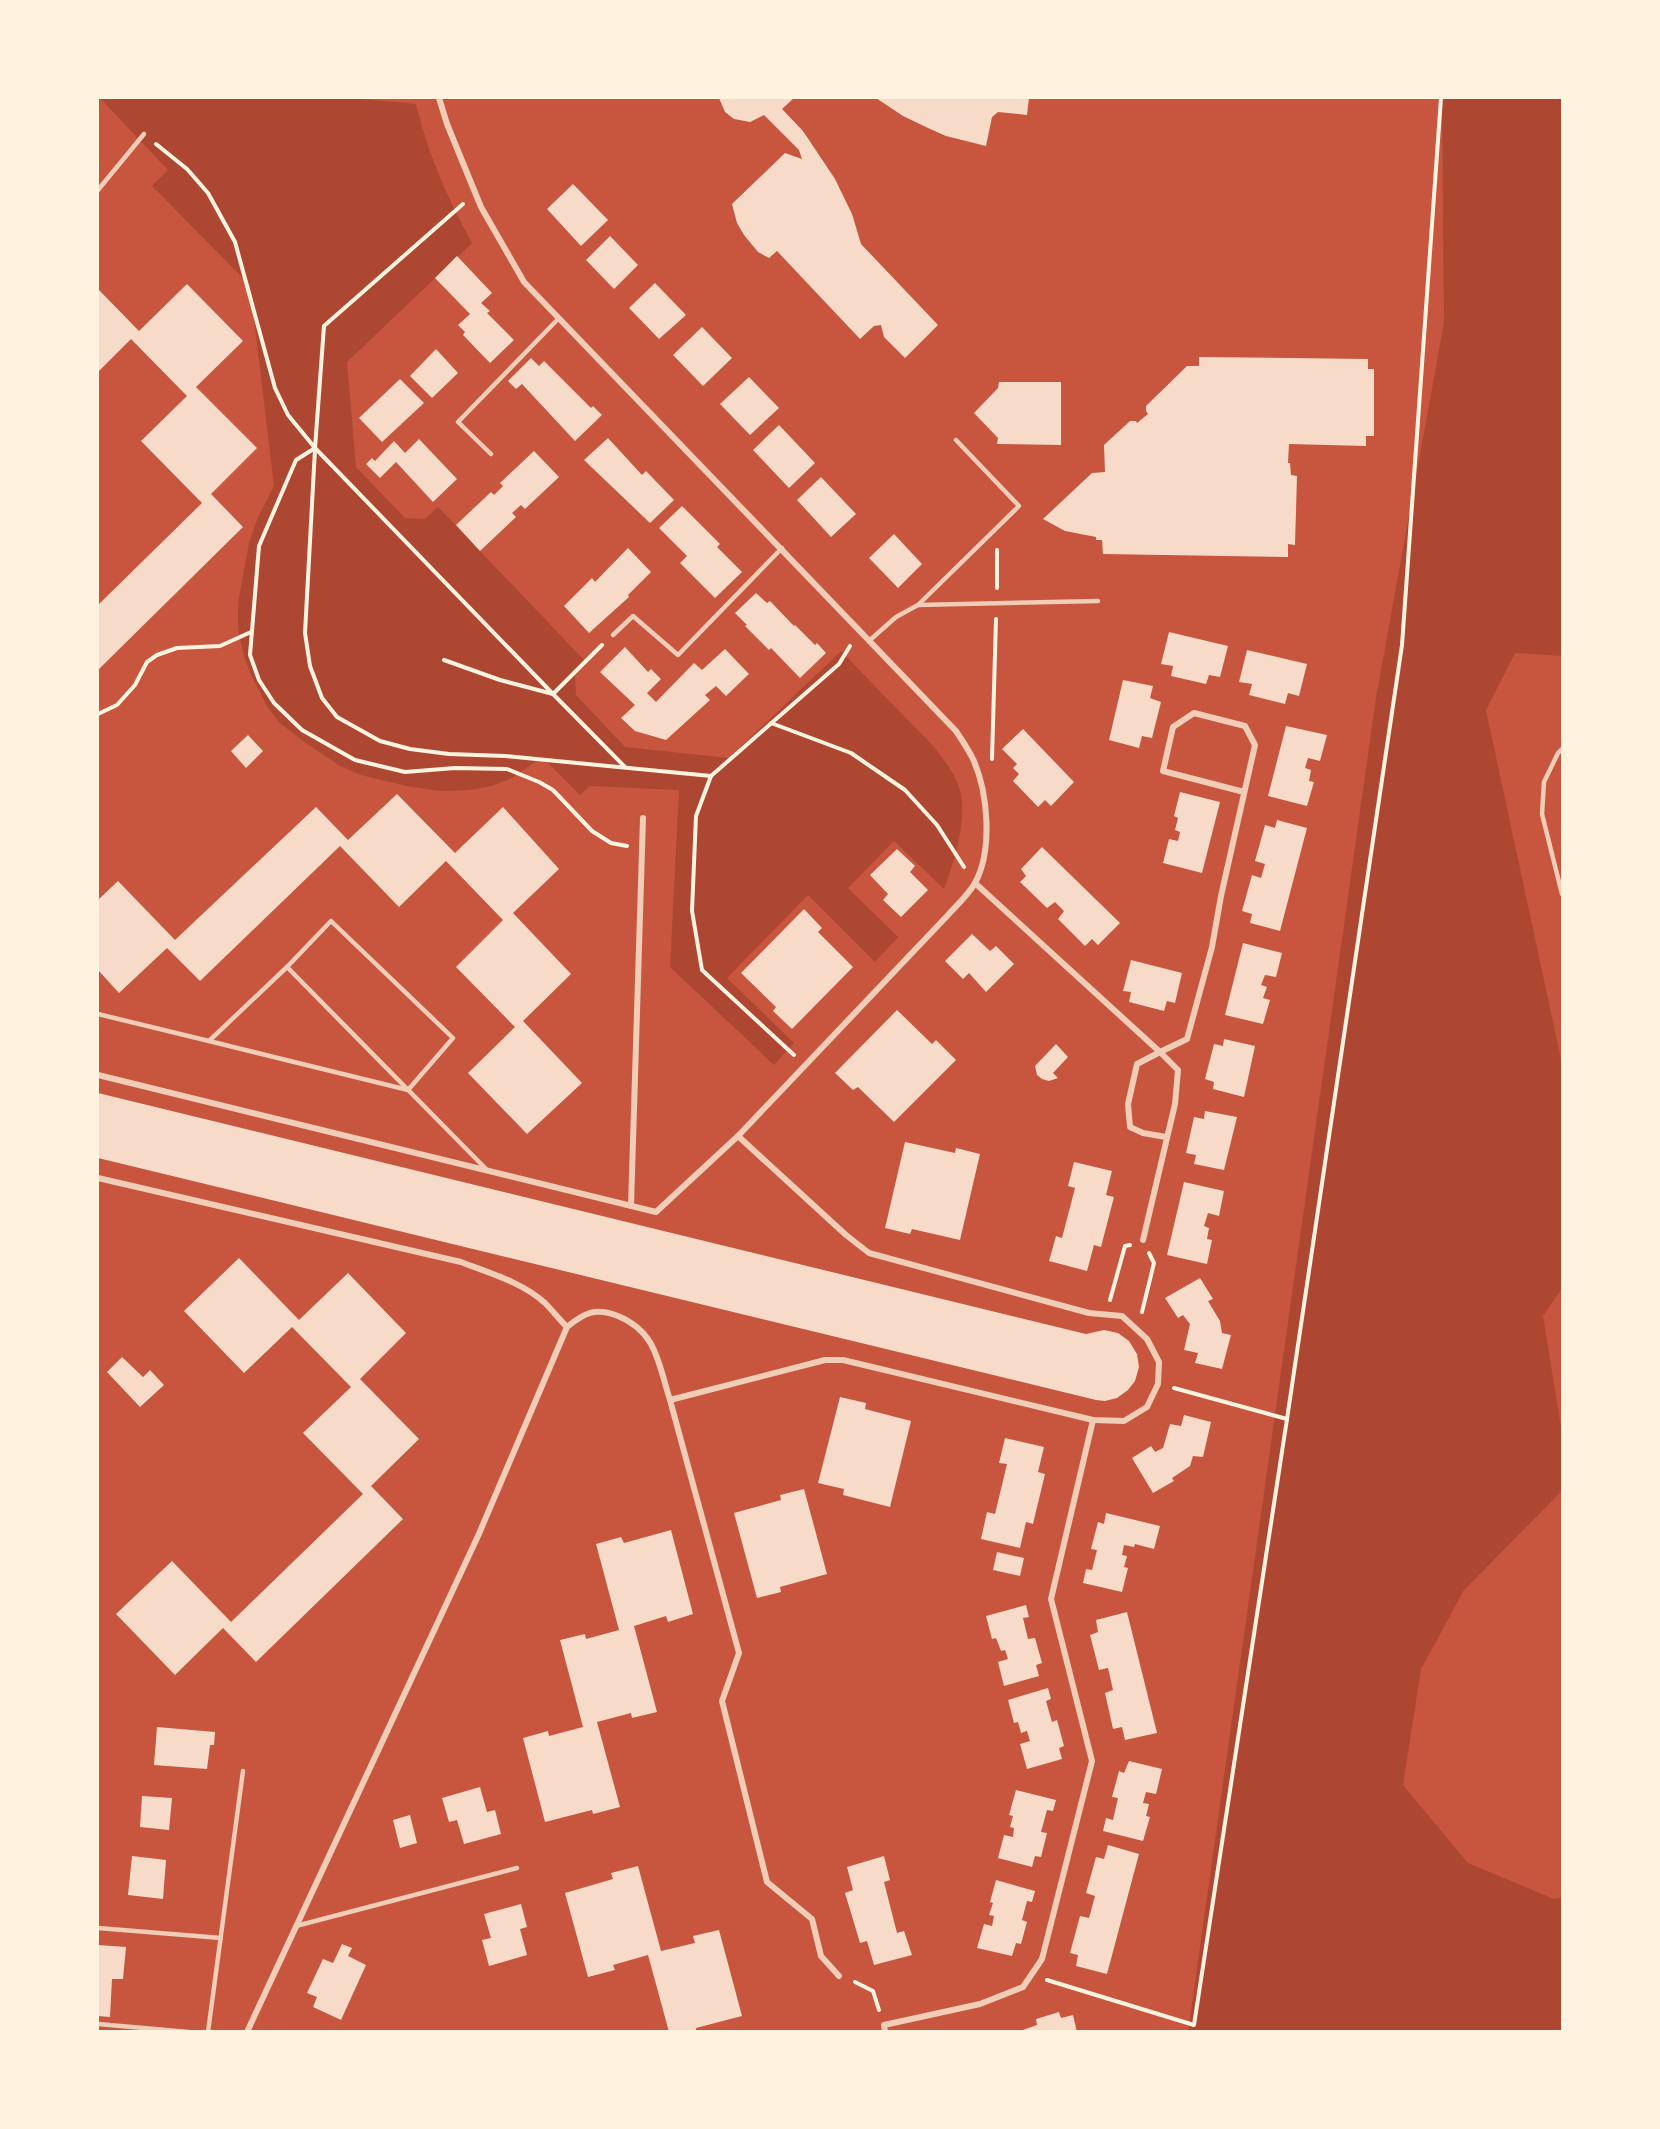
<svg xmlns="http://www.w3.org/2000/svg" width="1660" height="2129" font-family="'Space Grotesk',sans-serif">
	<rect width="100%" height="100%" fill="#c8553d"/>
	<g fill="#ae4732">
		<path d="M100,98H351L416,104C428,153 447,198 472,243L347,362L356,467L405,518L425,519L438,507L587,663L575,675L576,695L625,747L729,758L841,651L934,747C943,759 954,772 959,787C969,814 954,863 944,889L894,841L848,888L898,937L875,962L808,895L727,978L794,1043L774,1065L670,967L679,790L590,786L580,795L542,757L512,778L492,786L469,790L440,791L406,786L361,775L340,766L303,741L280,723L268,708L251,675L244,656L238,629V603L249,543L258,517L274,486L250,285L152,186L168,170Z"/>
		<path d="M1442,98H1562V656L1515,653L1486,710L1562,1064V1288L1543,1316L1562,1433V1491L1464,1590L1421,1669L1403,1785L1468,1863L1554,1899L1562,1897V2031L1188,2032L1376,698L1444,322Z"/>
	</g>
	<g fill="#f7dbc8">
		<path d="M719,98H794L782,109L803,131L835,179L852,214L861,244L938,325L905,358L884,337L881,325L874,326L860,339L777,251L769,258L758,252L744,235L737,223L732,204L785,153L802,159L799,150L764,115L750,122L734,119L725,112Z"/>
		<path d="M876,98H1029L1027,115L998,112L992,117L986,146L946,136L928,128L903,116Z"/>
		<path d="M573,184L608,220L581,246L547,209Z"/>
		<path d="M610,236L638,265L614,289L586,260Z"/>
		<path d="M457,256L492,293L481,303L490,311L487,313L514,340L490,363L463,335L465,332L458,325L470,314L435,278Z"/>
		<path d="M655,283L686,315L659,339L629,308Z"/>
		<path d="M187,284L243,341L196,387L257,448L211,494L243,527L98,670V605L202,503L141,441L187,396L131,339L98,372V289L139,331Z"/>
		<path d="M702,327L732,358L703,386L673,355Z"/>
		<path d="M436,349L458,373L432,398L410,376Z"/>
		<path d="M1199,357L1368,359V369H1374V436H1366V446L1289,444L1288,463H1290L1291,475L1297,476L1295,545L1288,544V557L1103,554L1102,540H1096V537L1065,531L1043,519L1092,473L1105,472L1104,445L1130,421H1136L1137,423L1148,414L1146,411V406L1187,366H1199Z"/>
		<path d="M531,358L539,366L544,361L591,408L593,406L602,415L575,441L522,384L516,389L508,381Z"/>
		<path d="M749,377L779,408L750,435L720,404Z"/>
		<path d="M400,379L424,403L382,442L359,418Z"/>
		<path d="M999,382H1061V445L997,444L998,438L974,413L998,388Z"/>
		<path d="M779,425L815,463L789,488L753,450Z"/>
		<path d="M608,438L642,475L646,471L674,500L650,523L584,460Z"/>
		<path d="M419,439L457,479L433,502L396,462L380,478L366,464L372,458L375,461L394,441L405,453Z"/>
		<path d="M534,451L559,477L525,509L521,505L512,513L516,517L480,551L456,525L491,492L494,495L503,486L500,483Z"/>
		<path d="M821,477L856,514L831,537L797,500Z"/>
		<path d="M682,506L720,544L717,547L742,572L715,598L680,563L687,556L659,528Z"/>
		<path d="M894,534L922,564L898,588L869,558Z"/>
		<path d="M628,548L651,572L628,595L629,597L589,633L564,606L592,578L595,582Z"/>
		<path d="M756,593L767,603L770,601L794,626L795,625L815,645L817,643L826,653L800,678L771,648L769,650L745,626L747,625L735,613Z"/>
		<path d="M1169,632L1228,646L1220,677L1209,675L1206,684L1171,676L1173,666L1161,664Z"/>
		<path d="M625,647L648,672L651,669L661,679L647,693L656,702L694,663L702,670L725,649L749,674L726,696L716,686L705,695L710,700L666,740L635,731L621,718L635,705L600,672Z"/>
		<path d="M1247,650L1307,664L1299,696L1288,693L1285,704L1249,695L1252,684L1239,682Z"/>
		<path d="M1123,680L1153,686L1150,698L1161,702L1152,738L1142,736L1139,748L1109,740Z"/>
		<path d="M1286,726L1327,735L1320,761L1308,758L1305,768L1311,770L1309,781L1314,782L1307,806L1268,796Z"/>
		<path d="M1023,729L1074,782L1051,806L1045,800L1038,807L1013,781L1019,774L1013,768L1017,764L1002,749Z"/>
		<path d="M248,735L263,751L246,768L231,751Z"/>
		<path d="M1180,792L1220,802L1202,873L1163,863L1169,839L1178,841L1180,832L1175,830L1178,818L1174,816Z"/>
		<path d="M397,794L455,853L503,807L559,869L513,913L571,974L523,1021L582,1083L527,1134L468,1073L515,1027L456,967L503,920L446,861L399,907L340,846L200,981L167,948L119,993L98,970V900L118,881L175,940L316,807L348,840Z"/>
		<path d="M1277,820L1307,828L1280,931L1250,923L1252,914L1242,911L1252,875L1261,878L1265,864L1255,861L1265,825L1275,828Z"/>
		<path d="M1042,847L1120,923L1098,945L1092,939L1085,946L1058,919L1064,911L1055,902L1047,908L1020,882L1026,876L1021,869Z"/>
		<path d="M897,849L915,866L910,872L928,890L901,917L883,900L888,894L870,875Z"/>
		<path d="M804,909L822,928L818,932L853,967L792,1029L773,1011L776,1007L741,973Z"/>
		<path d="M972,934L990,951L996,946L1014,964L986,992L969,973L963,979L945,961Z"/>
		<path d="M1243,943L1282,953L1276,977L1265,975L1261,985L1267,987L1263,998L1270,1000L1263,1024L1225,1015Z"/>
		<path d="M1131,960L1182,973L1175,1003L1167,1001L1164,1011L1129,1002L1131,992L1123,991Z"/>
		<path d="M897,1010L932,1044L936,1040L956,1060L894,1122L858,1087L853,1090L835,1073Z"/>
		<path d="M1224,1039L1255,1046L1244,1097L1213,1089L1214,1082L1205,1079L1214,1044L1223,1046Z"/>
		<path d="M1056,1044L1068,1057L1053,1073L1058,1078L1049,1081L1042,1079L1037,1075L1035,1066Z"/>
		<path d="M98,1093L1086,1334L1104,1330L1118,1333L1129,1341L1137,1354L1139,1367L1135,1381L1128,1390L1117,1398L1105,1401L1096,1400L98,1158Z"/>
		<path d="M1205,1111L1237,1117L1224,1170L1194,1164L1196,1155L1186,1153L1194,1117L1204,1119Z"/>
		<path d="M905,1142L955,1153L956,1148L980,1154L960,1240L912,1229L910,1234L885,1228Z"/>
		<path d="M1074,1162L1112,1171L1106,1195L1114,1197L1101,1247L1094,1245L1087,1271L1049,1261L1056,1236L1062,1238L1075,1188L1068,1186Z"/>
		<path d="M1184,1182L1224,1191L1219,1216L1208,1213L1204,1226L1209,1228L1207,1239L1212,1240L1207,1264L1167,1255Z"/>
		<path d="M239,1258L299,1320L348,1273L406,1333L360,1379L419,1439L371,1486L403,1519L256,1662L223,1628L175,1675L116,1614L172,1561L231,1622L363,1494L303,1433L351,1387L292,1327L244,1373L184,1311Z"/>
		<path d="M1200,1278L1213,1299L1208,1301L1220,1321L1222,1333L1231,1335L1222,1369L1195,1363L1198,1353L1184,1350L1190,1324L1183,1315L1178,1318L1165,1298Z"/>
		<path d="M122,1357L143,1377L150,1370L164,1385L140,1407L107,1372Z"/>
		<path d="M840,1397L866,1403L865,1409L911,1421L890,1507L843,1495L844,1489L818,1483Z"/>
		<path d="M1184,1415L1211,1422L1203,1457L1193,1456L1190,1466L1172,1478L1174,1481L1153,1493L1132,1458L1151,1446L1155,1452L1163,1448L1170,1424L1181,1426Z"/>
		<path d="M1005,1438L1044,1447L1038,1472L1045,1474L1033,1524L1026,1522L1020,1548L981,1539L987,1512L995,1514L1007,1464L999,1463Z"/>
		<path d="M804,1489L827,1574L780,1587L781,1592L757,1598L734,1513L781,1500L780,1495Z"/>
		<path d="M1106,1513L1160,1526L1154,1549L1135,1544L1134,1547L1124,1545L1122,1555L1127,1556L1124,1567L1128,1568L1122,1592L1083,1583L1086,1569L1092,1570L1097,1550L1091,1549L1098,1522L1104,1524Z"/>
		<path d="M671,1530L693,1614L668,1622L666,1616L634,1626L657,1712L632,1718L631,1713L597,1722L620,1807L593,1814L592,1810L545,1822L523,1738L548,1731L549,1736L583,1727L560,1640L585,1634L586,1639L619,1630L596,1544L621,1537L624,1543Z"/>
		<path d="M997,1552L1024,1558L1020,1576L993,1570Z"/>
		<path d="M1026,1605L1029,1617L1023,1618L1028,1639L1035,1638L1042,1663L1036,1665L1039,1676L1004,1686L998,1662L1008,1659L1005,1650L1001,1651L996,1638L992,1639L986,1616Z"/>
		<path d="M1127,1612L1157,1733L1125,1740L1122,1727L1113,1729L1105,1693L1113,1690L1108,1668L1099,1670L1090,1635L1098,1632L1096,1620Z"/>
		<path d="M1048,1688L1051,1699L1046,1701L1052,1722L1057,1720L1064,1746L1059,1748L1062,1759L1027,1769L1020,1744L1030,1741L1027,1731L1021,1733L1018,1722L1014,1723L1008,1700Z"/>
		<path d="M157,1727L215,1732L214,1745H210L207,1769L154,1765Z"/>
		<path d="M1129,1761L1162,1769L1156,1794L1146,1792L1143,1803L1149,1804L1146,1816L1150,1817L1143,1841L1103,1831L1106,1818L1113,1820L1118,1798L1112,1797L1119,1771L1124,1773Z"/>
		<path d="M480,1787L487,1812L495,1810L501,1834L464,1844L457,1820L449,1822L442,1798Z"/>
		<path d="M1016,1790L1056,1800L1053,1811L1047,1810L1041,1832L1047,1833L1041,1857L1035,1856L1032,1867L998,1858L1004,1835L1013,1837L1014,1828L1010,1827L1013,1816L1009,1815Z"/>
		<path d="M142,1796L172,1798L169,1830L140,1827Z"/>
		<path d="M410,1815L417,1843L400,1848L393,1820Z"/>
		<path d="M1108,1845L1139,1854L1107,1974L1076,1966L1078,1955L1070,1953L1080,1916L1089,1918L1095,1896L1086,1893L1096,1857L1104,1859Z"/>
		<path d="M132,1856L166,1860L163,1899L128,1895Z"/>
		<path d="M884,1856L890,1880L884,1882L897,1933L904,1931L912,1955L874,1965L867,1941L860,1943L845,1893L853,1890L847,1867Z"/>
		<path d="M638,1866L661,1951L695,1943L693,1936L719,1930L742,2016L696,2028V2032H669L648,1955L613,1965L615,1970L588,1977L565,1893L613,1879L611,1873Z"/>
		<path d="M996,1880L1035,1891L1032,1902L1027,1901L1022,1920L1027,1922L1021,1944L1016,1943L1012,1956L977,1948L984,1924L992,1926L994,1916L989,1915L993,1903L990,1902Z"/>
		<path d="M521,1904L527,1927L520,1929L527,1955L489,1966L482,1940L491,1938L484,1914Z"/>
		<path d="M342,1944L352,1948L348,1956L366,1965L341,2020L313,2007L317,1997L307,1993L323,1959L333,1963Z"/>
		<path d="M98,1945L126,1947L123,1979H112L110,2017L98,2016Z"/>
		<path d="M1059,2012L1061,2018L1073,2015L1077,2032H1017L1037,2025L1036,2019Z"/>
	</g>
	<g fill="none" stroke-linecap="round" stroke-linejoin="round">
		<g stroke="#fff3e0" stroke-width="4">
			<path d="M156,144L187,169L208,193L235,242L275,388L288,415L315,448L296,460L259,546L250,655L259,680L274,703L302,730L355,760L405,772L455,768L507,769L539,782L553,790L592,831L611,843L627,846"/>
			<path d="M463,204L324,326L315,448L553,694L602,645"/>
			<path d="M315,449L305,633L310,666L322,698L337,717L380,741L410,749L449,754L505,756L711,776L839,664L850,646"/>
			<path d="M997,588V550"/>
			<path d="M444,660L500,680L553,694L625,767"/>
			<path d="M98,714L117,705L135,685L147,662L157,655L177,648L220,646L251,632"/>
			<path d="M771,723L851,753L905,790L937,825L964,867"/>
			<path d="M992,759L996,619"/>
			<path d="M711,776L696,816L692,911L702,970L794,1055"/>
			<path d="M1110,1300L1125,1246L1130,1245"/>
			<path d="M1142,1312L1154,1263L1149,1253"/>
			<path d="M1174,1388L1287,1419L1402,645L1441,98"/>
			<path d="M1047,1980L1194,2025L1287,1419"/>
			<path d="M855,1982L873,1991L879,2010"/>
		</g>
		<g stroke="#f1ccb7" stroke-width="4.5">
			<path d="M98,190L144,134"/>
			<path d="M491,454L458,422L559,318"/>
			<path d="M918,605L1019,506L956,440"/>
			<path d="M613,635L633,616L678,655L782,548"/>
			<path d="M870,640L896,617L918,605L1098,601"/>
			<path d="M1562,749L1558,753L1544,782L1542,814L1562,894"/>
			<path d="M98,1014L209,1041L287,967L488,1171"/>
			<path d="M209,1041L408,1090L453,1038L331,921L287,967"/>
			<path d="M296,1926L517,1868"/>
			<path d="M98,1928L221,1938"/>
			<path d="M98,2024L189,2032"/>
			<path d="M208,2032L243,1771"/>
		</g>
		<g stroke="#f1ccb7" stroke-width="6">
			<path d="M975,883L1160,1052L1187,1039L1212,947L1221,896L1255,745L1245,726L1194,713L1173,727L1163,771L1244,792"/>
			<path d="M98,1075L656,1212L738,1136L948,915C957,905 969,894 975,883C993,850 988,792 973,759C968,749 962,740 956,731L524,282L481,207L447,124L439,98"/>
			<path d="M98,1178L461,1262C489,1273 522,1282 545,1303C552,1310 559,1319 567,1327C584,1313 595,1307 618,1316C657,1332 658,1363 670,1400L825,1360H843L1093,1420L1124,1421L1147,1407L1158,1384L1159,1362L1147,1339L1122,1316L1089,1313L869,1253L846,1235L738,1136"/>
			<path d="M631,1206L643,818"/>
			<path d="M1143,1240L1175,1104L1178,1070L1160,1052L1137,1064L1128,1104L1130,1127L1143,1133L1166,1137"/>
			<path d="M670,1400L739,1653L722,1701L767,1882L812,1919L821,1956L839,1976"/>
			<path d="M247,2032L478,1536L567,1327"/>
			<path d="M885,2032L884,2025L980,2004L1023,1987L1042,1959L1092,1761L1051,1599L1093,1420"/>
		</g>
	</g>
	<rect width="1660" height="2129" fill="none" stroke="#fff3e0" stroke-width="198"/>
</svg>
